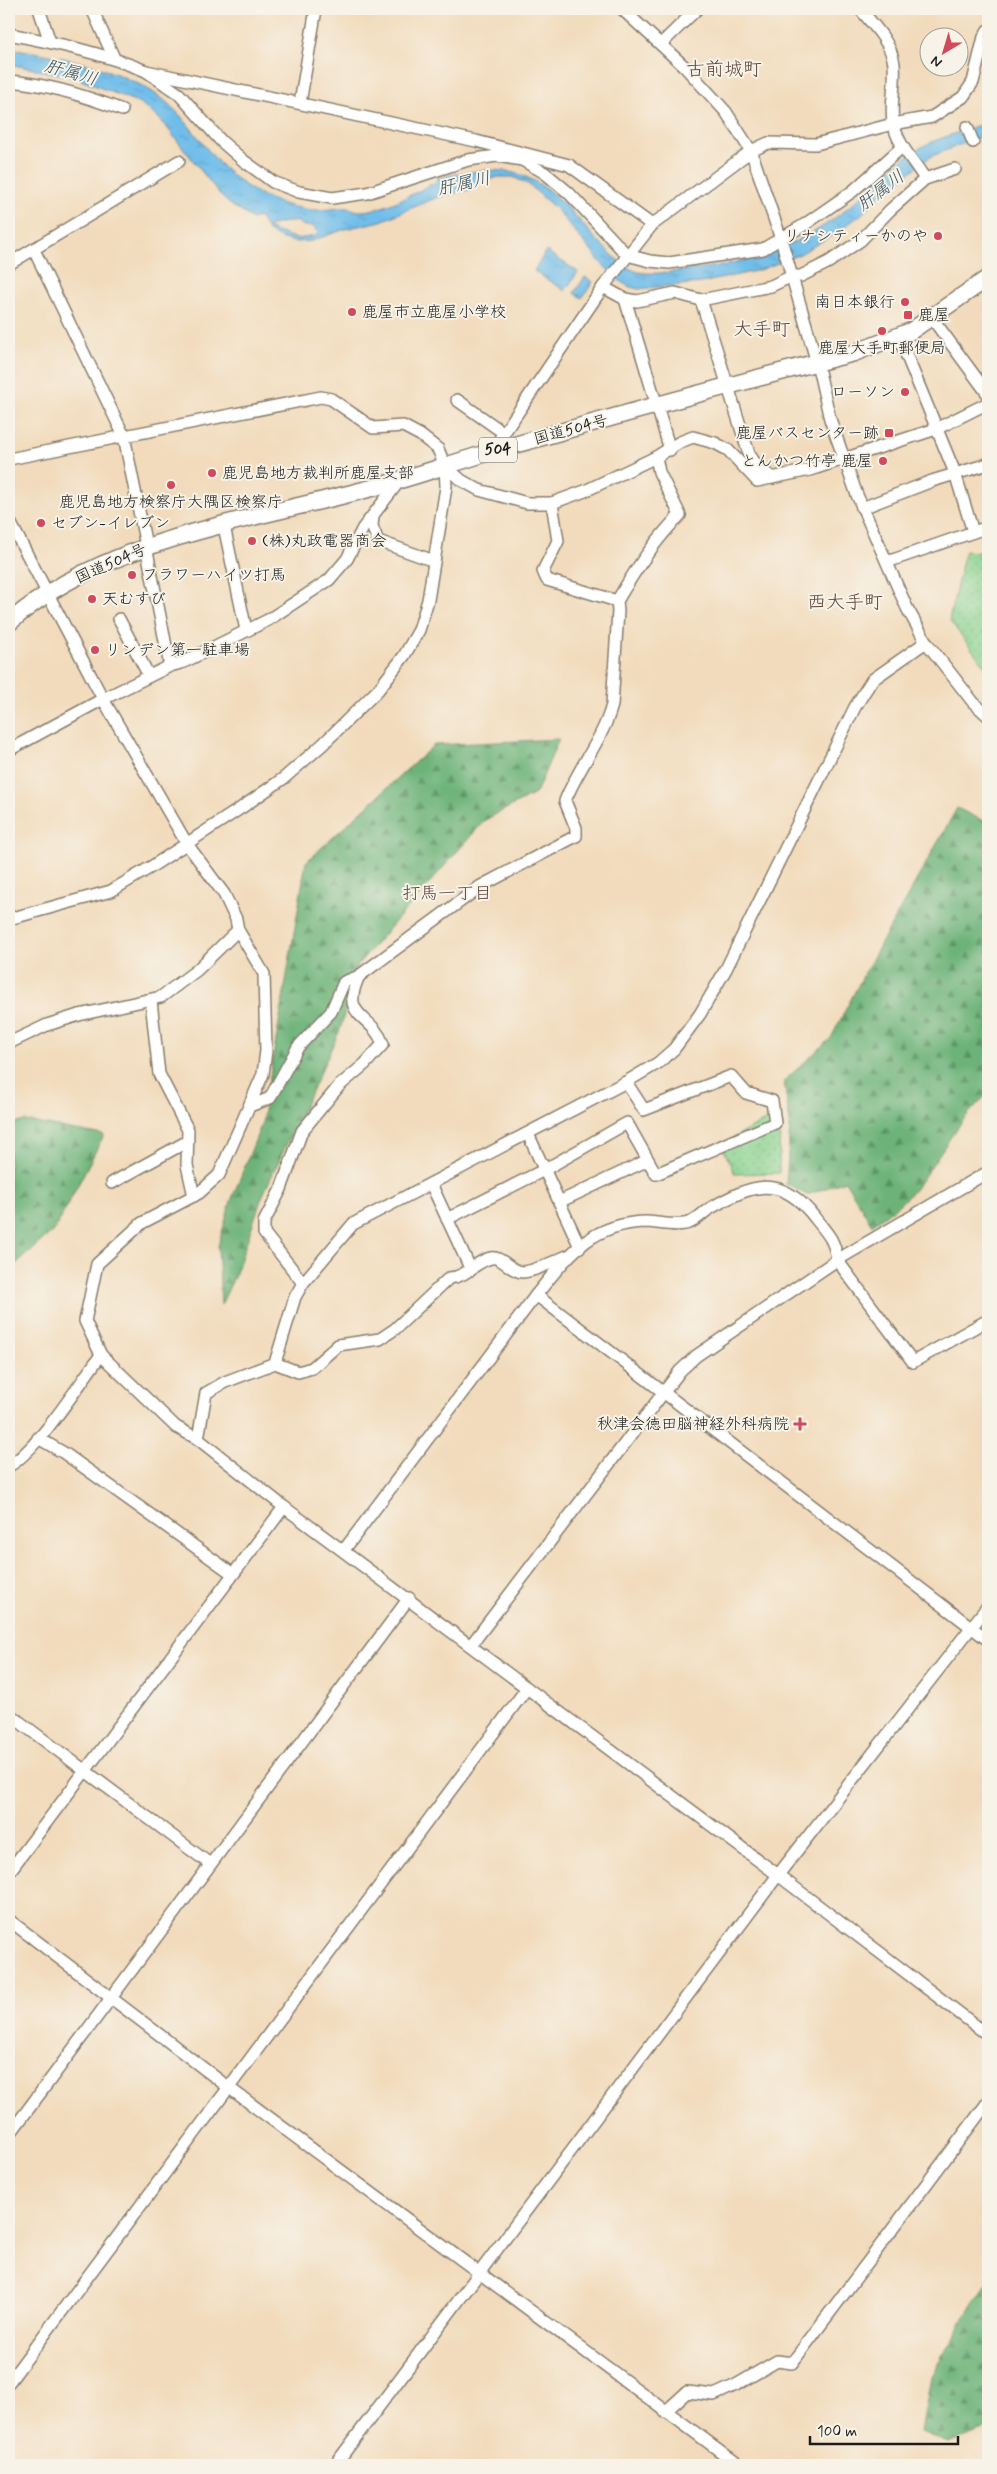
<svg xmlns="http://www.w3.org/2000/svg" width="997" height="2474" font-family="Mynerve,'Klee One',sans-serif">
	<defs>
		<pattern id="grass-dots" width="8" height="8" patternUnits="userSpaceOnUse" patternTransform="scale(1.25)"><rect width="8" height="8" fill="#87d18e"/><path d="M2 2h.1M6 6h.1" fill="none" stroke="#74b37a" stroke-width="1.8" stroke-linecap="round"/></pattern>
		<pattern id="forest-firs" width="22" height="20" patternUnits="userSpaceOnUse" patternTransform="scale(1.25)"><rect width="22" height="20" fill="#6db379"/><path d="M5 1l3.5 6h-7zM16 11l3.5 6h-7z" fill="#599162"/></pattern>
		<pattern id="water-ripples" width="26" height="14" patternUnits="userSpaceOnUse" patternTransform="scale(1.25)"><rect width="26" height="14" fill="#6fbdea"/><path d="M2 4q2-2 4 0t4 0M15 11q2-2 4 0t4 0" fill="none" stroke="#60a2c8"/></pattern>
	</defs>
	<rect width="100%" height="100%" fill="#f7f3e8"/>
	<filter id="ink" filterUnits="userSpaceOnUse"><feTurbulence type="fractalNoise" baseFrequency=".02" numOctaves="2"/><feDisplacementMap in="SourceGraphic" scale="10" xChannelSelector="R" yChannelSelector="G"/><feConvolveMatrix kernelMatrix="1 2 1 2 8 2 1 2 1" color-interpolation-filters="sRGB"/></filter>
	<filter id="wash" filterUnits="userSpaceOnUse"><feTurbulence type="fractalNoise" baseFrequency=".0096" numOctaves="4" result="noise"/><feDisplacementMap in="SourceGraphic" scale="20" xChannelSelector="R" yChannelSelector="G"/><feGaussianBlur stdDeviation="1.12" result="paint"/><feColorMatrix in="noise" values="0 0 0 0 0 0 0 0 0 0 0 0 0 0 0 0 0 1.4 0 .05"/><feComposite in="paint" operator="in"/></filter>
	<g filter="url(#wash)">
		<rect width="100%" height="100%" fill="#f2dbbc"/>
		<g fill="url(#grass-dots)" stroke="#527655">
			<path d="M965,551L988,553V670L949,620Z"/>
			<path d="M780,1113L779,1173L735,1174L721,1144Z"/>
		</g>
		<g fill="url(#forest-firs)" stroke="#44684a">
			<path d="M559,739L536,793L485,820L358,964L340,1030L262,1197L236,1273L221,1305L218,1246L231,1201L262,1123L306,862L434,745Z"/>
			<path d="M957,808L988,823V1094C960,1117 942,1153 920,1182C908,1200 889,1212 872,1225L845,1181L807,1195L786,1184L790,1124L784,1081L831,1038L865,972Z"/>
			<path d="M25,1121L104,1135L55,1229L9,1270V1125Z"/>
			<path d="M988,2282V2425L984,2430L948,2443L921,2432L931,2376L973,2303Z"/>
		</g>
		<g fill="url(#water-ripples)" stroke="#466c83" fill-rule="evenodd">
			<path d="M9,48C57,55 120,68 160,97C187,117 202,147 226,170C251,193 279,207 314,210C325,211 337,207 348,208C352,208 355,211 359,211C382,212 416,192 436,182L437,178C489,167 521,162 563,203C579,218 592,237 609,252C619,261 630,272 644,273C658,274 672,272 686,270C743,265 797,248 843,212C867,193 888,168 915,151C933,139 967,130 988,122V133L930,157L880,195L862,214L836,233L800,254L760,270L701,283L638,289L630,287L621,282L602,264L557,210L528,184L513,177H498L475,184L472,189L438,197L381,221L345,229L311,241L295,242L280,238L268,231L261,219L257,217L253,219L231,205L222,197L161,120L140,103L73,77L9,64ZM296,221L304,226H313L318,233L316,236L297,239L269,229V226C277,223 287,222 296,221Z"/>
			<path d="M546,251L578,272L565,291L534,271Z"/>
			<path d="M585,277L593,282L582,298L574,293Z"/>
		</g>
	</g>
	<g filter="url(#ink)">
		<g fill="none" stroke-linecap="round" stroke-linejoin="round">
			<defs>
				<g id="minor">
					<path d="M39,9L50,42"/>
					<path d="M92,9L114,58"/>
					<path d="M622,9L685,67L726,112L751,151L781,239L817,363L830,419L857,495L907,608L926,642L973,702L988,716"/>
					<path d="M860,9C873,24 892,44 894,64C896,83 890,104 893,122C897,144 914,161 925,179"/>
					<path d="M9,34C56,43 102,53 146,71L476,141L569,165L652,225"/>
					<path d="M661,44L697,9"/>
					<path d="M146,71L179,94L221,141L244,161L273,182L299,192L332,198L367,193L468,160L497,156L522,160L545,173L569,193L627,255L650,261L669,263L763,249L804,225L853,191L902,147"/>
					<path d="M9,81C48,84 86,96 122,110"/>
					<path d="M300,103L316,9"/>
					<path d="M967,127L973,142"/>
					<path d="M34,250L124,436L170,666"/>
					<path d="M9,264L179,161"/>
					<path d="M603,287L625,299L637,301L675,293L701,300L771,286L792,276H801L829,262L861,240L890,210L925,179L955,169"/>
					<path d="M625,299L670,450"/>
					<path d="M701,300L749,454L759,469L773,478"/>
					<path d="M932,318L988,394"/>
					<path d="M899,337L955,473L973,532"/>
					<path d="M457,400L504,433"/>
					<path d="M491,452L603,287L652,225L751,151L768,143L816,144L893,124L932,117L963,97L973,82L984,37L988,30"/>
					<path d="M9,459L321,397L331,399L373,428L403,426L420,435L438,449L445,466L446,487L428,600L419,630L404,656L378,690L322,745L284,778L241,808L151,867L111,891L9,919"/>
					<path d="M445,466L461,480L479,490L527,503H552L585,491L656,457L680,442L693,437L715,443L728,450L757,481L810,470L936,429L988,403"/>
					<path d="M862,508L932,481L988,464"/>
					<path d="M373,516L372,526L378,541L434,561"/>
					<path d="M9,520L103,699L187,844L224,894L236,919L238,930L264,974L266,1051L263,1074L219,1175L199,1193L142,1223L97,1264L85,1321L101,1355L176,1427L198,1439L284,1507L778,1875L988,2035"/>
					<path d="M224,526L246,630"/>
					<path d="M887,562L988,527"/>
					<path d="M617,601C635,570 654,541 680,515L659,472L656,457"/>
					<path d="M119,619L149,676"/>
					<path d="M9,750L103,699L170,666L184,662L268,620L329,580L347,559L363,528L401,479"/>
					<path d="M151,1001L159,1074L188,1130L187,1165L194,1196"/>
					<path d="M9,1043L47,1025L79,1015L161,997L197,970L238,930"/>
					<path d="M250,1106L270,1098L298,1047L331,1012L344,982L359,976L481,886L576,836V828L565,801C578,768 603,739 612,705L618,611L617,601L547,580L543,571L558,541L552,503"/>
					<path d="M528,1134L580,1247"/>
					<path d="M112,1183L188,1141"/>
					<path d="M431,1184L471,1270"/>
					<path d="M559,1202L648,1160"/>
					<path d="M447,1219L544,1170L627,1123L656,1174L775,1123L772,1101L746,1093L731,1076L644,1110L626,1082"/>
					<path d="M303,1283L264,1233V1222L281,1189L302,1131L339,1086L365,1064L383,1044C372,1013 339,1019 359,976"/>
					<path d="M536,1295L988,1640"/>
					<path d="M275,1363L295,1297L303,1283L353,1224L626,1082L658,1063L674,1049L700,1014L726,969L855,707L872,680L926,642"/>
					<path d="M38,1438L64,1453L233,1574"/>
					<path d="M198,1439L206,1393L225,1382L275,1363L298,1372L312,1368L338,1345L380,1339L395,1329L449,1278C468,1277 475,1261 491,1258C502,1256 510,1271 522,1272C533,1272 556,1261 567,1256"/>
					<path d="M9,1466C38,1449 79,1384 101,1355"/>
					<path d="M344,1550L536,1295C569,1255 590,1224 645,1222C658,1222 679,1228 691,1222C697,1219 703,1213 709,1209C752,1184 781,1173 815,1218C827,1233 835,1240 837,1260L988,1172"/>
					<path d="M471,1645L680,1371L696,1356L837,1260L913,1362L988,1320"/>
					<path d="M9,1714L210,1864"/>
					<path d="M9,1872L284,1507"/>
					<path d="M9,1920L228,2087L739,2465"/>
					<path d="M9,2135L409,1598"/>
					<path d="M9,2382L527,1688"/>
					<path d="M665,2412L687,2392L714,2395L736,2385L777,2361L792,2363L988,2102"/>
					<path d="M335,2465L778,1875L988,1606"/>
				</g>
				<path id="highway" d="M9,623C102,538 261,519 379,486C416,476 453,463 490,452C611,417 732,384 854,353L911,331L988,278"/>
			</defs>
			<use href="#minor" stroke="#877c6c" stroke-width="14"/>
			<use href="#highway" stroke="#877c6c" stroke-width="19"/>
			<use href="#minor" stroke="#fff" stroke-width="11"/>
			<use href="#highway" stroke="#fff" stroke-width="16"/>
		</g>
	</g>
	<g fill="#d1495b" stroke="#f7f3e8" stroke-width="2">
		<circle cx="938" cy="236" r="5"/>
		<circle cx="905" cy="302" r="5"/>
		<circle cx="352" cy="312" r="5"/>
		<rect x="903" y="310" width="10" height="10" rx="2.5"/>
		<circle cx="882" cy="331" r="5"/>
		<circle cx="905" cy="392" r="5"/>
		<rect x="884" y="428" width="10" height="10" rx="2.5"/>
		<circle cx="883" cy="461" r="5"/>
		<circle cx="212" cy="473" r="5"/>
		<circle cx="171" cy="485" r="5"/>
		<circle cx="41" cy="523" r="5"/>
		<circle cx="252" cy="541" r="5"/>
		<circle cx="132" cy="575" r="5"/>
		<circle cx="92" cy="599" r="5"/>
		<circle cx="95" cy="650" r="5"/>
		<path d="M797.5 1416.5h5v5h5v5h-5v5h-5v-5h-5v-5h5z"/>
	</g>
	<g text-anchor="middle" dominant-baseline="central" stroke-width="4" stroke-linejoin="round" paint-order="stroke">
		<rect fill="#f7f3e8" stroke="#5e5c59" stroke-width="1" x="479" y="437.5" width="38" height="25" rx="4"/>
		<g font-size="15" font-weight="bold" fill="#1c1c1c">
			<text x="498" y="450">504</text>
		</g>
		<g font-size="16" fill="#1c1c1c" stroke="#f7f3e8" text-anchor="start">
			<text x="928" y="236" text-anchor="end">リナシティーかのや</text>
			<text x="895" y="302" text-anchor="end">南日本銀行</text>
			<text x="362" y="312">鹿屋市立鹿屋小学校</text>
			<text x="918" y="315">鹿屋</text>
			<text x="882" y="348" text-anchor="middle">鹿屋大手町郵便局</text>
			<text x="895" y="392" text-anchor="end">ローソン</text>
			<text x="879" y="433" text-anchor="end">鹿屋バスセンター跡</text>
			<text x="873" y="461" text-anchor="end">とんかつ竹亭 鹿屋</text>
			<text x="222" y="473">鹿児島地方裁判所鹿屋支部</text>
			<text x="171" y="502" text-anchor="middle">鹿児島地方検察庁大隅区検察庁</text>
			<text x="51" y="523">セブン-イレブン</text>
			<text x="262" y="541">(株)丸政電器商会</text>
			<text x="142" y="575">フラワーハイツ打馬</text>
			<text x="102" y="599">天むすび</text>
			<text x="105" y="650">リンデン第一駐車場</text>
			<text x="789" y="1424" text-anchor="end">秋津会徳田脳神経外科病院</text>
		</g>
		<g font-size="16" fill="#1c1c1c" stroke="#f7f3e8">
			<text transform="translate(571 430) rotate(-15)">国道504号</text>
			<text transform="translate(111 564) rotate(-24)">国道504号</text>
		</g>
		<g font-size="18" font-style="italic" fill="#395464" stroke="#f7f3e8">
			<text transform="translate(71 73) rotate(16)">肝属川</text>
			<text transform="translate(464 184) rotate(-12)">肝属川</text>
			<text transform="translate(881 191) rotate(-37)">肝属川</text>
		</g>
		<g font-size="18" fill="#61473d" stroke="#f7f3e8">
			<text x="447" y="894">打馬一丁目</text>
		</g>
		<g font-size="19" fill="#61473d" stroke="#f7f3e8">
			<text x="724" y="69">古前城町</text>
			<text x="762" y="329">大手町</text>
			<text x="845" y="602">西大手町</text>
		</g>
	</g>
	<rect width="997" height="2474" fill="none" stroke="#f7f3e8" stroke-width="30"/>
	<g transform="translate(944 52) rotate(218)"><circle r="24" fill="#f7f3e8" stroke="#9f9d96"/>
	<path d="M0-4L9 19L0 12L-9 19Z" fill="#d1495b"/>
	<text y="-8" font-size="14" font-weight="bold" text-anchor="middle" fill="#1c1c1c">N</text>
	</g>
	<path d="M810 2436v8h148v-8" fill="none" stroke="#1c1c1c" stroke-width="2.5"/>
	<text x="817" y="2436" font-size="15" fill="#1c1c1c" stroke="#f7f3e8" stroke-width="4" paint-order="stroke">100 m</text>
</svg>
